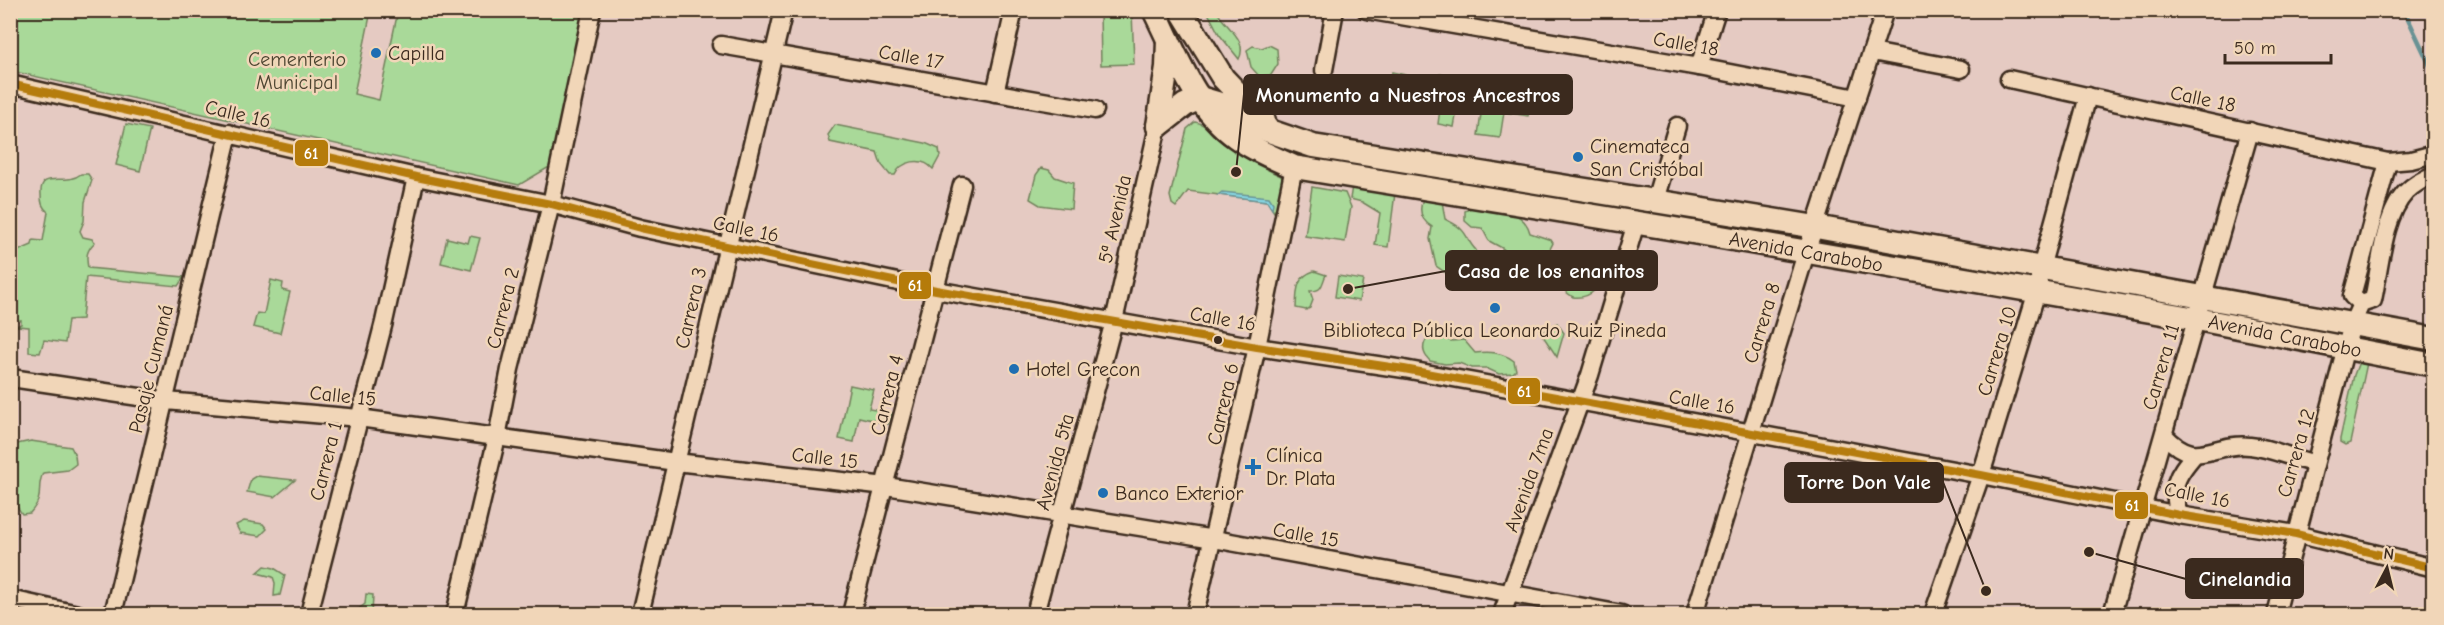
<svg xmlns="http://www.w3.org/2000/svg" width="2444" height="625" font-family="'Comic Neue',sans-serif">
	<rect width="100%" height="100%" fill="#e5cac2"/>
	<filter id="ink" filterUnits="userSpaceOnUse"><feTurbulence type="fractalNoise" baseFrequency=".0167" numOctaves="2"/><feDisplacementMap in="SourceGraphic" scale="12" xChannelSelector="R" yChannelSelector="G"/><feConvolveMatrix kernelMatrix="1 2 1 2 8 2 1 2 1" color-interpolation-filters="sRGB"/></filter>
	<g filter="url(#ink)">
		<g fill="#a9d999" stroke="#72825c" stroke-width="1.5">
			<path d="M11,11H371L354,94L379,100L398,11H583L551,166L519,185L11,71Z"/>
			<path d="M1100,11H1132L1134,64L1101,65Z"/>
			<path d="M1207,11H1217C1224,27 1249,39 1239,59L1219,34Z"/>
			<path d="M1269,45L1277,49L1278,64L1271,75L1259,76L1251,67L1247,50L1253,46L1262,48Z"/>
			<path d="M1392,72L1438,82L1440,74L1561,98L1557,105L1548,103L1529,112L1528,116L1504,112L1500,138L1478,135L1481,114L1457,110L1454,127L1438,124L1440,109L1404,104L1405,95L1374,90L1376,78L1390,80Z"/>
			<path d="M1195,122C1204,123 1208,130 1214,136C1234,153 1257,165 1281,176L1283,179L1277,211L1274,212L1267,201L1188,191L1176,207L1172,204L1170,196L1187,129Z"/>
			<path d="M126,124L150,129L140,171L116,165Z"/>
			<path d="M835,125L925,143L939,149L940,156L933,169C922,156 901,161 895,175H890L881,164L877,152L830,142L828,135Z"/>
			<path d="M1041,168L1049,170L1055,177L1073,183L1071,209L1040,205L1030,199L1036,175Z"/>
			<path d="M81,174H88L92,180L85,202L84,221L80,231L83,237L92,239L95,242C86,251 86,256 88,268L184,277L178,286L86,277L82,319L68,320L65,343L44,340L40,353L29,352V327L16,326L21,324V320L15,321L11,354L10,280L14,274L13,253L32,245L33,240L43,241L48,212C42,207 41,203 41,195C39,168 65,187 81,174Z"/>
			<path d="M1352,186L1395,193L1388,247L1375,245L1380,213L1362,202L1350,199Z"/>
			<path d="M1312,187L1345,193L1351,207L1345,242L1305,236Z"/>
			<path d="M1423,199L1442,201L1445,219C1450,222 1458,225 1462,230C1468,236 1469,244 1476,250V263L1465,269L1446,273L1436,266L1430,239L1432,227C1421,220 1418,211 1423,199Z"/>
			<path d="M1473,207C1494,210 1524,208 1530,233L1551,240L1553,243L1549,251L1556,262V271L1548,275L1540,270L1536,261C1529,259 1523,264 1516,261C1509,258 1507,251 1502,248C1484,238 1492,245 1482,228L1472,227L1465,221V211Z"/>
			<path d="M470,236L480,238L471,270L441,263L447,238L468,243Z"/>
			<path d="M1587,254L1591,256L1593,265L1601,270C1602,288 1590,299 1573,297L1566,292L1564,283L1566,279L1575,278L1584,269L1578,262L1579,258Z"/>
			<path d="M1314,271L1326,275C1321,284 1324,291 1310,291L1313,300L1310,308L1306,310L1296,308C1297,292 1295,277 1314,271Z"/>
			<path d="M1338,276L1363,280L1359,301L1335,297Z"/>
			<path d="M271,280L283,283L282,290L290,292L280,333L253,327L257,313L264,314Z"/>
			<path d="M1557,323L1564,333L1557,357L1541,333Z"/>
			<path d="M1438,335L1451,341L1464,340L1475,353C1489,351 1503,352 1514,361L1516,370L1513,373L1499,374L1486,368H1472L1459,363L1445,364L1430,361C1422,353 1421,345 1429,336Z"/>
			<path d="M2359,362L2367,363L2350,443L2345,445L2340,442V439L2354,375Z"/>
			<path d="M850,385L874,390L869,409L892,413L888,424L859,417L854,442L839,439Z"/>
			<path d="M31,441L71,447L75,455L76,464L68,470L43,473C35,490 46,495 30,513L22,514L14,502L11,500C10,482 6,458 17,444Z"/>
			<path d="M256,476L295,480L275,497L247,492L251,479Z"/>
			<path d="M244,521L263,524L267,529L260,536L240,533L236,525Z"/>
			<path d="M265,566L274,568L285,575L280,595L274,596L275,583L273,577L257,573Z"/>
			<path d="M366,594L373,595L372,614H357V610L365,604Z"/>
		</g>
		<path fill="#87d7e3" stroke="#699294" stroke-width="1.5" d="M1222,192L1269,197L1273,203L1272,209L1267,201L1218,195Z"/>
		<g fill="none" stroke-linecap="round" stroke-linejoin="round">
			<path stroke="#699294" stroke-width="4.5" d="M2404,10L2434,74"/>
			<defs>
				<g id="minor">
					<path d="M1366,10L1699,67L1857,98"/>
					<path d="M721,45L1095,110"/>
					<path d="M1872,52L1961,69"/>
					<path d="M1699,67L1717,10"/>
					<path d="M1324,70L1335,10"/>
					<path d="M2009,79L2388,162L2411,160L2434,154"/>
					<path d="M10,84L416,177L551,204L640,228L936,290L1257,347L1404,369L1981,475L2179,515L2296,534L2434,568"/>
					<path d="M995,93L1014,10"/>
					<path d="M1655,200L1677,126"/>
					<path d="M2361,304L2352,296L2388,162"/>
					<path d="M18,379L166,401L359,418L676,462L886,486L1214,539L1622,614"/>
					<path d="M2164,435C2198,471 2210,442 2250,446C2272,448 2293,459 2314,463"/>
					<path d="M2179,515C2171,485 2175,477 2195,454"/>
					<path d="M10,599L78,614"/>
					<path d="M113,614L229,133"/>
					<path d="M309,614L384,322L416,177"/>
					<path d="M455,614L497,437L510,369L551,204L592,10"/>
					<path d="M640,614L784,10"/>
					<path d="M851,614L962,185"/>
					<path d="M1035,614L1114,321L1158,126"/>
					<path d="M1195,614L1257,347L1294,167"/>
					<path d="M1502,614L1590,375L1636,223"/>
					<path d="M1695,614L1806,253L1885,10"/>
					<path d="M1933,614L1981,475L2037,291L2041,268L2088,96"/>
					<path d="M2112,614L2250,131"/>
					<path d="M2276,614L2352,324L2361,304L2373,300C2380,269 2383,216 2406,192C2414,184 2423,179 2434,175"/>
				</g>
				<g id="major">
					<path d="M1154,10C1176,54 1195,108 1236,137C1254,150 1274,158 1294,167L1669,228L2197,319L2434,365"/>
					<path d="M1181,10L1223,78L1264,121"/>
					<path d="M1158,126L1185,105L1200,98L1217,103L1230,110L1246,123L1313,146L1816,227L2434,339"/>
					<path d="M1158,126L1167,67L1168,40"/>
				</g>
			</defs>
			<use href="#minor" stroke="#3b2a1e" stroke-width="21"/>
			<use href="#major" stroke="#3b2a1e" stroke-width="27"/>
			<use href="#minor" stroke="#f1d6b8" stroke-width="16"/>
			<use href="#major" stroke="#f1d6b8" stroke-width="22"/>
			<defs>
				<path id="bus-1" d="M10,84L416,177L551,204L640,228L936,290L1257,347L1404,369L1981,475L2179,515L2296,534L2434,568"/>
			</defs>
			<use href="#bus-1" stroke="#f1d6b8" stroke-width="12"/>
			<use href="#bus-1" stroke="#b57b0a" stroke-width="8"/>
		</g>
	</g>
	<g fill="#1f6fb2" stroke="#f1d6b8" stroke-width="2">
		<circle cx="376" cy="53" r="6"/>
		<circle cx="1578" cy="157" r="6"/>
		<circle cx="1495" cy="308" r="6"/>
		<circle cx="1014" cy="369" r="6"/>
		<path d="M1250 458h6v6h6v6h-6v6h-6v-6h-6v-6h6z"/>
		<circle cx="1103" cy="493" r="6"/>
	</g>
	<circle fill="#3b2a1e" stroke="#f1d6b8" stroke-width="2" cx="1218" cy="340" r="5"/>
	<g text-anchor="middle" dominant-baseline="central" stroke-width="5" stroke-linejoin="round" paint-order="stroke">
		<g font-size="20" fill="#3b2a1e" stroke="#f1d6b8">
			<text transform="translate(1686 44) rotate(10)">Calle 18</text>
			<text transform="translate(911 57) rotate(10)">Calle 17</text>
			<text transform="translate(2203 99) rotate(12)">Calle 18</text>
			<text transform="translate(238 114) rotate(13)">Calle 16</text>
			<text transform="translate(1115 219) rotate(-77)">5ª Avenida</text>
			<text transform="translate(746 229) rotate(12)">Calle 16</text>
			<text transform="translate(1806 252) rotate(10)">Avenida Carabobo</text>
			<text transform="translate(503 308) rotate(-76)">Carrera 2</text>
			<text transform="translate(691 308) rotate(-77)">Carrera 3</text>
			<text transform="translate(1223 319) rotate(10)">Calle 16</text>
			<text transform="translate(1762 323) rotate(-73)">Carrera 8</text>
			<text transform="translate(2285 336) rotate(11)">Avenida Carabobo</text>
			<text transform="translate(1997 351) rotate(-73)">Carrera 10</text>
			<text transform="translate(2161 367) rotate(-74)">Carrera 11</text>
			<text transform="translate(151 369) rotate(-76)">Pasaje Cumaná</text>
			<text transform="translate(887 395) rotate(-76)">Carrera 4</text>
			<text transform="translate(343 396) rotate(6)">Calle 15</text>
			<text transform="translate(1702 402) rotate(10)">Calle 16</text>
			<text transform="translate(1223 404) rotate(-77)">Carrera 6</text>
			<text transform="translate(2296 453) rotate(-74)">Carrera 12</text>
			<text transform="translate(825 458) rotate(7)">Calle 15</text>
			<text transform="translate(326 461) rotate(-76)">Carrera 1</text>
			<text transform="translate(1055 462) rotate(-75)">Avenida 5ta</text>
			<text transform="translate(1529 480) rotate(-70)">Avenida 7ma</text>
			<text transform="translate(2197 495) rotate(11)">Calle 16</text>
			<text transform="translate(1306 535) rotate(10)">Calle 15</text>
		</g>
		<g font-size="20" fill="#3b2a1e" stroke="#f1d6b8" text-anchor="start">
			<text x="388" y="53">Capilla</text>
			<text x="1590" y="146">Cinemateca<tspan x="1590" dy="23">San Cristóbal</tspan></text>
			<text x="1495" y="330" text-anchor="middle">Biblioteca Pública Leonardo Ruiz Pineda</text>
			<text x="1026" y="369">Hotel Grecon</text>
			<text x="1266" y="455">Clínica<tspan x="1266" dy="23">Dr. Plata</tspan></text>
			<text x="1115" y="493">Banco Exterior</text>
		</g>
		<g font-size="20" fill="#4c4430" stroke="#f1d6b8">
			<text x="297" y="59">Cementerio<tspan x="297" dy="23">Municipal</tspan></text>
		</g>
	</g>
	<path fill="none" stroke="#3b2a1e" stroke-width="2" d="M1236 172L1244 94M1348 289L1446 271M1986 591L1943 482M2089 552L2186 579"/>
	<g fill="#3b2a1e" stroke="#f1d6b8" stroke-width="2">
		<circle cx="1236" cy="172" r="6"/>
		<circle cx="1348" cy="289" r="6"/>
		<circle cx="1986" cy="591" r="6"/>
		<circle cx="2089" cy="552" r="6"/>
	</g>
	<g fill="#3b2a1e" stroke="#3b2a1e" stroke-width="2">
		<rect x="1244" y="75" width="328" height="39" rx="6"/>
		<rect x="1446" y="251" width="211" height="39" rx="6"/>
		<rect x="1785" y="463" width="158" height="39" rx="6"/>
		<rect x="2186" y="559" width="117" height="39" rx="6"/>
	</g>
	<g font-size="21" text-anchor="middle" font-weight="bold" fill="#fff">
		<text x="1408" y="102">Monumento a Nuestros Ancestros</text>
		<text x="1551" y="278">Casa de los enanitos</text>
		<text x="1864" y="489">Torre Don Vale</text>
		<text x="2245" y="586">Cinelandia</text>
	</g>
	<g stroke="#f1d6b8" stroke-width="2">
		<rect x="294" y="139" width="35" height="28" rx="6" fill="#b57b0a"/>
		<rect x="898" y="271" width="34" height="29" rx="6" fill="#b57b0a"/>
		<rect x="1507" y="377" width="34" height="28" rx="6" fill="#b57b0a"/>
		<rect x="2114" y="491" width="35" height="29" rx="6" fill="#b57b0a"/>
	</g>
	<g font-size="16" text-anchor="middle" font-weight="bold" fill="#fff">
		<text x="311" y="159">61</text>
		<text x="915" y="291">61</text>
		<text x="1524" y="397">61</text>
		<text x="2132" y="511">61</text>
	</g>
	<rect width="2444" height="625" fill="none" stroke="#f1d6b8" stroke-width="36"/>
	<rect x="18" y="18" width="2408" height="589" fill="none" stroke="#3b2a1e" stroke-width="2" filter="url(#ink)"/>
	<g transform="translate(2387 568) rotate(7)" stroke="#f1d6b8" stroke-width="4.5" paint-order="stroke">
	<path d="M0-4.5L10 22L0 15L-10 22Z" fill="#3b2a1e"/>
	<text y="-9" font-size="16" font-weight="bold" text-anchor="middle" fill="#3b2a1e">N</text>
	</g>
	<path d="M2225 54v9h106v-9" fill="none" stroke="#3b2a1e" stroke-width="3"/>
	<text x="2234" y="54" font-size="18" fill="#3b2a1e" stroke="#f1d6b8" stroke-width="4.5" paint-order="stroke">50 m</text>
</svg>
